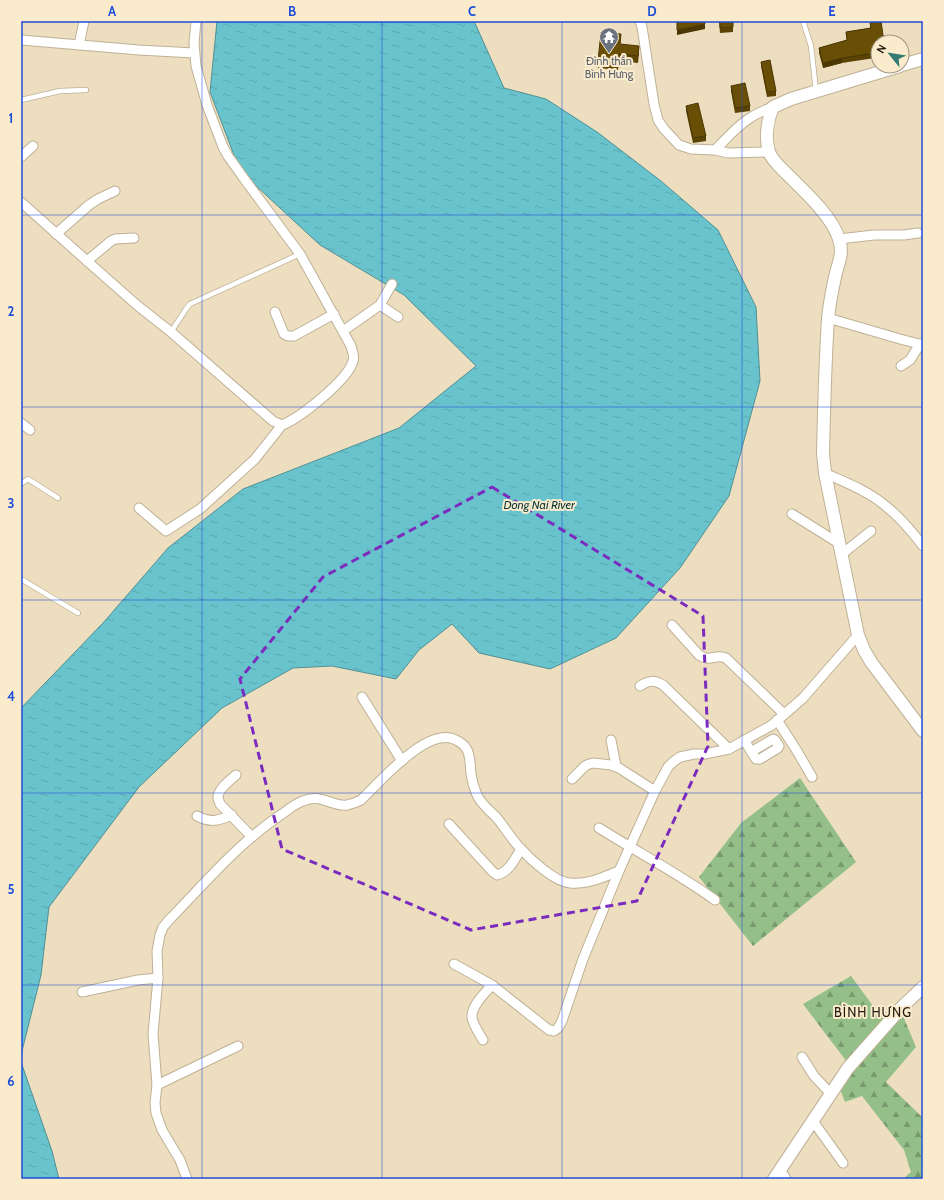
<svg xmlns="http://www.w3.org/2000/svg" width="944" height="1200" font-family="Cabin,sans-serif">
	<defs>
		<pattern id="forest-firs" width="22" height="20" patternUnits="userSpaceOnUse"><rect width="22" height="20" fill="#94bf89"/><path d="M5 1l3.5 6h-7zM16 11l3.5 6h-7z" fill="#789a6e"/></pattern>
		<pattern id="water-ripples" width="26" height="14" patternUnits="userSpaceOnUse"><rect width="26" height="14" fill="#68c3cc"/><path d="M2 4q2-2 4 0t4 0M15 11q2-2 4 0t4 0" fill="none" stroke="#5aa7ae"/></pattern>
	</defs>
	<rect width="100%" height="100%" fill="#eddec0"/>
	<g fill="url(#forest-firs)">
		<path d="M800,778L856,862L753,946L699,877L741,823Z"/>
		<path d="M851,976L876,1010L903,1016L916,1047L886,1082L923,1118V1179H903L911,1172L904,1150L862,1096L845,1102L835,1076L847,1062L803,1004Z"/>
	</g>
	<g fill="url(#water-ripples)" stroke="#529093">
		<path d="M217,21H474L504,88L546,99L597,132L661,181L718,230L756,307L760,381L729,496L680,568L616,638L550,669L479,653L452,624L419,650L396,679L332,666L293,668L222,708L139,787L49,907L41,975L21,1055V708L103,623L168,548L243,489L399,428L476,366L404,295L320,245L240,171L210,92Z"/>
		<path d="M21,1062L52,1151L59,1179H21Z"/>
	</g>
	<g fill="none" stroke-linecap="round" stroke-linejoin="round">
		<defs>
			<g id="lane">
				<path d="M803,21L811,46L816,91"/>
				<path d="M21,100L60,91L86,90"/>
				<path d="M171,332L186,309L190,304L300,254"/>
				<path d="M21,484L28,479L58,498"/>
				<path d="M21,579L78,613"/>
			</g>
			<g id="street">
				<path d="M640,21L642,27L654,104L658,120L664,129L679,145L691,149L715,150L728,153L769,152"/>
				<path d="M21,40L139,50L194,53"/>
				<path d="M79,45L84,21"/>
				<path d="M715,150C726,139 737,126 750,118C757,113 765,110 773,107"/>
				<path d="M21,157L33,146"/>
				<path d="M21,202L87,261L138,306L171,332L273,421L282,425C300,418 348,380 353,361C355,356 352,351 351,346L300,254L245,180L228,156L223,147L207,105L196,66L194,43L196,21"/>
				<path d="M56,234L89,205L98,199L115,191"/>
				<path d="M839,239L874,235H904L918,233"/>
				<path d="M87,261L111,241L115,239L134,238"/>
				<path d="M380,305L398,317"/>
				<path d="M275,312L284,334L288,336H294L334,314"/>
				<path d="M828,318L900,339L923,345"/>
				<path d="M343,331L380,305L392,284"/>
				<path d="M901,366L910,360L920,344"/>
				<path d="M21,423L30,430"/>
				<path d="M825,473C844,482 866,490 882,503C898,515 911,530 923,546"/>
				<path d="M139,508L166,531L200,509L255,459L282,425"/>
				<path d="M792,514L840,544"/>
				<path d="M842,554L871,531"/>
				<path d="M672,625L699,655C710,663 716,653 726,658L784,714"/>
				<path d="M640,686C649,680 654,680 663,685L729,749"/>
				<path d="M362,697L402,761"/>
				<path d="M777,720L797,751L812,777"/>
				<path d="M611,740L616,766"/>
				<path d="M744,740L756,759H760L778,748L779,746L775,740L773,739L751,752"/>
				<path d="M236,775C230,780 217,790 218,798C218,799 220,803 220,804L252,837"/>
				<path d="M572,779L585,766L589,764L593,763L611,765L619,768L655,791"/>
				<path d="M197,816C211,823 218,821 232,815"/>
				<path d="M449,824L492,871L497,875C509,872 515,859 521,849"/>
				<path d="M599,828C637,852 678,873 715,900"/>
				<path d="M454,964L492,985L549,1030L554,1031L558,1028L562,1021L583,959L619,871"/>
				<path d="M82,992L138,980L158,978"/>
				<path d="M483,1040C480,1035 472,1023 472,1017C471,1006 485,993 492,985"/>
				<path d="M802,1057L814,1076L831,1094"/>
				<path d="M157,1085L238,1046"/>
				<path d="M813,1121L843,1163"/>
				<path d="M780,1169L786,1179"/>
				<path d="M187,1179L180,1160L162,1130L156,1113L155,1103L157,1085L153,1034L158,978L157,951L160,935L163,927L170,919C205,883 238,844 279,816C287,811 294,804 303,801C322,793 332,807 347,805C352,804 357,802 361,800C380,782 428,725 456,740C460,742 464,745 466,748C471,755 470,766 471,774C472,781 474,788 477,795C481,804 490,811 497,818C505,828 512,840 521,849C531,860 555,882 570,883C587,885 604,877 619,871L655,791L668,767L673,762L680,757L694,754H705L729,749L772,725L803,698L858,635"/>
			</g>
			<g id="secondary">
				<path d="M902,65L923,59"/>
				<path d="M900,66L791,99L773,107C767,121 765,138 769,152C772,160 780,167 786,173C803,190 832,216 839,239C844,254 838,263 835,277C832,291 829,306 828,319C825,364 824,409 823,453L825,473L858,635L864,650L871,662L923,731"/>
				<path d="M774,1179L848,1068L902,1007L923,987"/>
			</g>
		</defs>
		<use href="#lane" stroke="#bfb195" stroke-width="6"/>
		<use href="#street" stroke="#bfb195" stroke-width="11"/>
		<use href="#secondary" stroke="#bfb195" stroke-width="14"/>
		<use href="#lane" stroke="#fff" stroke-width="4.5"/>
		<use href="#street" stroke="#fff" stroke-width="9"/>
		<use href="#secondary" stroke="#fff" stroke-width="12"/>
	</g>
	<g fill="#5a4304">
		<path d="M719,21H733V32L720,33Z"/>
		<path d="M870,23L878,42V61L876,62L875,58L842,63L823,68L819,53V48L847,40L846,32L870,28Z"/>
		<path d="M621,41L620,44L639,53L638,63L619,61L618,70L598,68V61Z"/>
		<path d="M761,62L776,91V96L767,97L761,66Z"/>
		<path d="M731,86L750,106V111L735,113L731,91Z"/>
		<path d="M686,106L706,136V141L693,143L686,111Z"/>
	</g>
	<g fill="#4a3704">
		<path d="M705,24V29L677,35V30Z"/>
		<path d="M842,58V63L823,68V63Z"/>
	</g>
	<g fill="#694e05" stroke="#4a3704">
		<path d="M677,21H704L705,24L677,30Z"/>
		<path d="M720,21H733V27L720,28Z"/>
		<path d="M881,21L884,42H878V56L876,57L875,53L842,58L823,63L819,48L847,40L846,32L871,28L870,23Z"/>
		<path d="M601,32L621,34L620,44L639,46L638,56L619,54L618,63L598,61Z"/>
		<path d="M770,60L776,91L767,92L761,62Z"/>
		<path d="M745,83L750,106L735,108L731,86Z"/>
		<path d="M698,103L706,136L693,138L686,106Z"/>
	</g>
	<path fill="none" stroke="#7b2cbf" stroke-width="3" stroke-dasharray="8 5" stroke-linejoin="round" d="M492,487L703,616L708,746L637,901L471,930L282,849L240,679L323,577Z"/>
	<path fill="none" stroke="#1d4ed8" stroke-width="1" stroke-opacity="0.55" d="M202,21V1179M382,21V1179M562,21V1179M742,21V1179M21,215H923M21,407H923M21,600H923M21,793H923M21,985H923"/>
	<defs>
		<symbol id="temple-pin" viewBox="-11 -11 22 30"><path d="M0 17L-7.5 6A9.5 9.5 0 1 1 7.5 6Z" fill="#6b7280" stroke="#faebcd"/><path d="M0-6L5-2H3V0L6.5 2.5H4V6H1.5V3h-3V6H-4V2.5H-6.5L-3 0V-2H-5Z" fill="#fff"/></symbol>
	</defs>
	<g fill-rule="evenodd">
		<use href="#temple-pin" x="598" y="26" width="22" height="30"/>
	</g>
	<g text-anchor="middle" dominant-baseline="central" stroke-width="4" stroke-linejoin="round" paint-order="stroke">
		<g font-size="11" fill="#5b616d" stroke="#faebcd">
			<text x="609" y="61">Đình thần<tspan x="609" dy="13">Bình Hưng</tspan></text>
		</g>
		<g font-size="12" font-style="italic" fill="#09373b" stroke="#faebcd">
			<text x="539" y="504">Dong Nai River</text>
		</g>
		<g font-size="13" letter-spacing="1" fill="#1f190e" stroke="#faebcd">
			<text x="873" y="1012">BÌNH HƯNG</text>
		</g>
	</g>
	<rect width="944" height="1200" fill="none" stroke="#faebcd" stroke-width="44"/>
	<g transform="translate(890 54) rotate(300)"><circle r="19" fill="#faebcd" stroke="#a29781"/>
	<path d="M0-3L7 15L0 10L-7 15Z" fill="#337a72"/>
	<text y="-6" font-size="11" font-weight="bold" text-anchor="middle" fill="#1f190e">N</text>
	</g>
	<rect x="22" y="22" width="900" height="1156" fill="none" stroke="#1d4ed8" stroke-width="1.5"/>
	<g font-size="13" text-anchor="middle" font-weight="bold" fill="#1d4ed8">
		<text x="112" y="16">A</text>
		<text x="292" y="16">B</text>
		<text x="472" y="16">C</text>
		<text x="652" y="16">D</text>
		<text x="832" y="16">E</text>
		<text x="11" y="123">1</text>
		<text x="11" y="316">2</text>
		<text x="11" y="508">3</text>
		<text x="11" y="701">4</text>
		<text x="11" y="894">5</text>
		<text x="11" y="1086">6</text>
	</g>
</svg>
